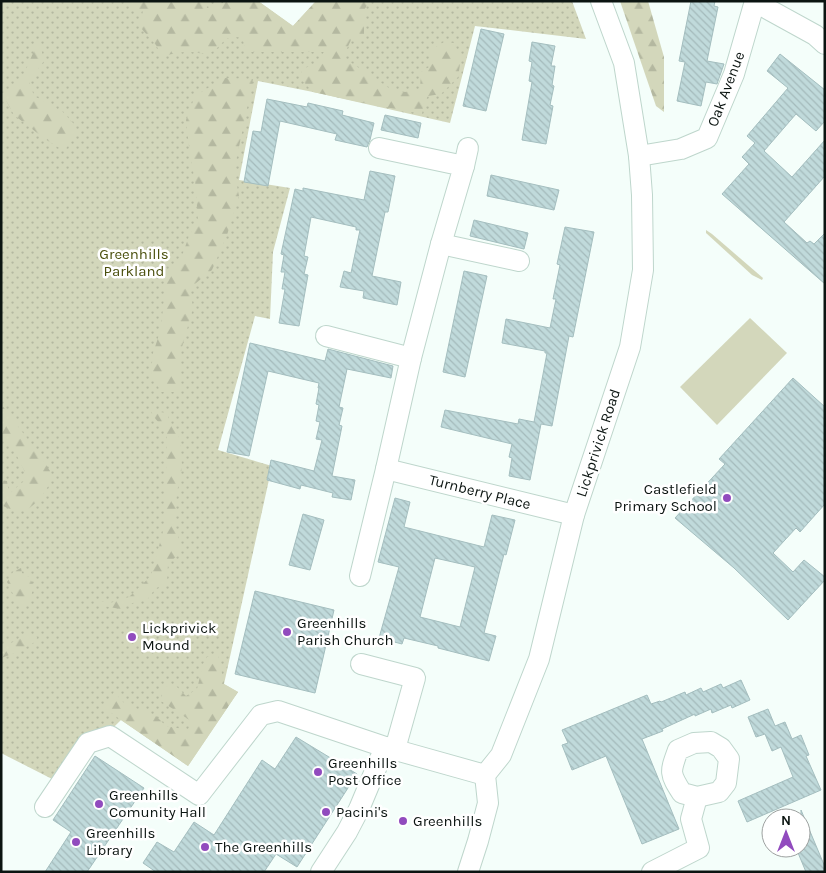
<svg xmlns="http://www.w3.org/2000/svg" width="826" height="873" font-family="Karla,sans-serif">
	<defs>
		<pattern id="green-dots" width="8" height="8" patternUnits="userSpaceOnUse" patternTransform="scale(1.25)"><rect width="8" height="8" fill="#d3d7bb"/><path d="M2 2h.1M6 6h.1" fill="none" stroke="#b4b8a0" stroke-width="1.8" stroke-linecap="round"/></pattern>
		<pattern id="forest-firs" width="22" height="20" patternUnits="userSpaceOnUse" patternTransform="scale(1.25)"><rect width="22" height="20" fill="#d3d7bb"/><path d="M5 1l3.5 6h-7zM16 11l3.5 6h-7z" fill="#b4b8a0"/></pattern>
		<pattern id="building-back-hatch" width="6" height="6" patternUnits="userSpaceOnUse" patternTransform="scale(1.25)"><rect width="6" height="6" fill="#c0dadb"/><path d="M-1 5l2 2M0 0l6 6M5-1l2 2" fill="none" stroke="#a4babb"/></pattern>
	</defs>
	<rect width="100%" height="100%" fill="#f4fefa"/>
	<path fill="url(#green-dots)" d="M1,1H258L293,26L316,1H572L586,39L475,26L450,123L313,92L258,81L239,180L290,188L273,252L270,319L255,316L218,450L272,466L224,684L238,692L188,766L121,720L58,782L1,753Z"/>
	<g fill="url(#forest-firs)">
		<path d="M125,1H205L207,8L223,3V1H258L293,26L316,1H370L364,10V39L351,40L344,55L347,60L389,88L405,92L420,89L421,72L429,67V51L444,42L454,43L461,58L458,77L441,94L428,96L424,103L422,114L364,103L313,92L299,77L303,69L316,63L324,52H247L242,38C222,33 224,47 209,53C202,55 192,51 185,52C177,52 170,55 162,56L156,45L139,26L143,11L132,8Z"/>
		<path d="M620,1H648L664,57V112L656,106Z"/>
		<path d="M39,39L44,61L29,81L34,96L62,111L73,123L76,135L64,151L45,139L14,115L2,93L14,89L24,74Z"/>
		<path d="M224,78L253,79L234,171L239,196L227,235L212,270L190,288L193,308L182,347L179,367L180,392H161L151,373L153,353L159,335L163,310L166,275L183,253L189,236L198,220L195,181L190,155L186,120L195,96Z"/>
		<path d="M706,230L712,234L763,278L762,280L752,275L706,233Z"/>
		<path d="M1,404L39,454L50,471L51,482L39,500L26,511H14L1,505V480L7,481L9,494L24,481V470L13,448L1,432Z"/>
		<path d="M149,405L160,412L167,413L170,423L180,439L182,468L179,480L176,501V528L179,540L180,554L168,563L167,582L155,589L147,600L128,604L120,609L104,606L95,600L110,603L129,597L151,576L165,524L167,432L153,416Z"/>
		<path d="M21,568L22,573L29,577L34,586L29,603L20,606L14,596L7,582L13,572Z"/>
		<path d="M24,635L37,637L35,642L15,653L1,658V645H8Z"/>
		<path d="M218,654L224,684L238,692L188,766L121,720L103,707L114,692L126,705L147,712L156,716L166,726L188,730L191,721L161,701V687L175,685L186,696L197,689L203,664L207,657Z"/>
	</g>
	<path fill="#d3d7bb" d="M750,318L787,353L717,425L680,387Z"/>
	<g fill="url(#building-back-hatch)" stroke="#a4bebf" fill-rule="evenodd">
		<path d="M691,1H715L714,6L718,7L707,61L724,64L717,84L706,82L701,106L677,101L685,62L679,61Z"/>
		<path d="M481,29L504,34L486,111L463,106Z"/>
		<path d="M532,42L555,46L551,66H555L552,85L554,86L550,105L553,106L546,144L522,140L532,82L529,81L532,62L529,61Z"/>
		<path d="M780,54L825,90V121L816,131L796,114L764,151L792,177L825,140V176L784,222L807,243L810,241L814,244L825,233V284L722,194L749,164L742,157L755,143L747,136L788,88L767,71Z"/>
		<path d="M267,99L307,107L308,103L343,111L342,115L374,123L370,140L367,147L335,140L337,134L280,121L268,186L244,182L253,131L261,132Z"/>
		<path d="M385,115L421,123L418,138L381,130Z"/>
		<path d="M370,171L395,176L388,212H385L372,276L401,282L397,305L363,298L364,291L340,287L344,271L351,273L360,230H356V227L311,217L304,256L308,257L304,274L308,275L299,326L279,323L285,289H282L285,272H281L284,255L281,254L295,189L303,191V188L364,200Z"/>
		<path d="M491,175L559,190L554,210L487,196Z"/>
		<path d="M474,220L528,233L524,249L470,236Z"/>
		<path d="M565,227L594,232L573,337L569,336L552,426L541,424L530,480L509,476L512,458L509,457L512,444L441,427L445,410L518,424L519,419L534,422L547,353H545V351L502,343L506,319L550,328L556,299H553L560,265L557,264Z"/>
		<path d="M464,271L487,276L465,377L443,372Z"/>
		<path d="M250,343L325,361L328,349L393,366L391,378L347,369L339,407L343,408L339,425L342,426L332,476L355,480L351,500L332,497L333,493L301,485L300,489L267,480L271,460L314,471L322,440L316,439L320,422L316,421L319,405L316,404L319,388H318L319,383L268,371L249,456L227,452Z"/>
		<path d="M793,378L825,407V504L800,532L796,528L773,553L793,572L804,560L825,577V580L788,620L734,568L675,518L725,464L719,459Z"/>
		<path d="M395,498L410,502L404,527L484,547L492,515L515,520L506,555L504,554L484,633L496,636L489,661L438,648V646L404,638L402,644L379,638L399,567L378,562ZM435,558L475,567L460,627L420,617Z"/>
		<path d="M303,514L324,520L310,570L289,565Z"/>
		<path d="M255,591L334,610L315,693L235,674Z"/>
		<path d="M741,680L750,700L732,708L731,705L712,713L711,709L695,716V714L662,729L663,731L642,739L679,829L642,844L606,756L572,770L562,745L568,743L562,730L647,695L651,704L660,701L661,702L685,692L686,695L701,688L703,692L721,684L723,688Z"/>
		<path d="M768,709L775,726L785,722L792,739L801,735L809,755L806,756L821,790L747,822L738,801L793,777L781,747L772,751L765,734L756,737L748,717Z"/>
		<path d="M296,737L357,774L297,867L276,854L264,872H156L143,863L157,842L174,852L194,822L214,835L262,760L275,769Z"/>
		<path d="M95,756L144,788L87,872H45L71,832L53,820Z"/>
		<path d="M801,810L825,867V872H806L796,848H801Z"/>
	</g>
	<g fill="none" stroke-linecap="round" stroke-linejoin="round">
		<defs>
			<g id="minor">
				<path d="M755,2L815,35L825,44"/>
				<path d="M379,148L464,166L441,244L411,358L386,469L574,515"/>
				<path d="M639,156L681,149L707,138L734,74L755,1"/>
				<path d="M464,166L468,148"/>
				<path d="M441,244L519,261"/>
				<path d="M326,336L411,358"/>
				<path d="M360,576L386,469"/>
				<path d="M361,664L415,678L395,749"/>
				<path d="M711,742L721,748L729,759L726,783L719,792L697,797L682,793C669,773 670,772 678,750L694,743Z"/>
				<path d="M45,807L88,743L110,736L199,795L261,715L278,711L385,747L485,775"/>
				<path d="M321,872L347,832L359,809L385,747"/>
				<path d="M468,872L478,841L488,803L485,775L501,755L539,659L574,515L630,347L643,270L642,195L639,156L624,63L601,1"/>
				<path d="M652,872L699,848L691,819L697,797"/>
			</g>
		</defs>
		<use href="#minor" stroke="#bed6cc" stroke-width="22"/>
		<use href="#minor" stroke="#fff" stroke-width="20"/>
	</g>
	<g fill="#914bbe" stroke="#fff" stroke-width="2">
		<circle cx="727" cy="498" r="5"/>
		<circle cx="287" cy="632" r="5"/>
		<circle cx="132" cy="637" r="5"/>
		<circle cx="318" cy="772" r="5"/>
		<circle cx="99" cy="804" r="5"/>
		<circle cx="326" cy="812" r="5"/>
		<circle cx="403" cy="821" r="5"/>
		<circle cx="76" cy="842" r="5"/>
		<circle cx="205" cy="847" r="5"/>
	</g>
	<g text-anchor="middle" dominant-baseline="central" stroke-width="5" stroke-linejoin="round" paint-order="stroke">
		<g font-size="15" fill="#0b1411" stroke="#fff">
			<text transform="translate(726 89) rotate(-69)">Oak Avenue</text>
			<text transform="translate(598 443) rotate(-72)">Lickprivick Road</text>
			<text transform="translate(480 492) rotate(14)">Turnberry Place</text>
		</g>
		<g font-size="15" fill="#4b500e" stroke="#fff">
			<text x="134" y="254">Greenhills<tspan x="134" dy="17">Parkland</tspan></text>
		</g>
		<g font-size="15" fill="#0b1411" stroke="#fff" text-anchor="start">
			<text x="717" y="489" text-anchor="end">Castlefield<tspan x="717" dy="17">Primary School</tspan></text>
			<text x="297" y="623">Greenhills<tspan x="297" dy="17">Parish Church</tspan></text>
			<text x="142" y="628">Lickprivick<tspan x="142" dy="17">Mound</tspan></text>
			<text x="328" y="763">Greenhills<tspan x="328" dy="17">Post Office</tspan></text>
			<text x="109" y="795">Greenhills<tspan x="109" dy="17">Comunity Hall</tspan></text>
			<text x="336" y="812">Pacini's</text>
			<text x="413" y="821">Greenhills</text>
			<text x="86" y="833">Greenhills<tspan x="86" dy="17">Library</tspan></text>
			<text x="215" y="847">The Greenhills</text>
		</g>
	</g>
	<rect width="826" height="873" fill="none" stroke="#0b1411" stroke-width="5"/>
	<g transform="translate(786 833)"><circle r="24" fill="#ffffff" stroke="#9da1a0"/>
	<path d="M0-4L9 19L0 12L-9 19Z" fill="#914bbe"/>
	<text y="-8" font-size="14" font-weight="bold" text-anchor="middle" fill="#0b1411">N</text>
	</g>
</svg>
